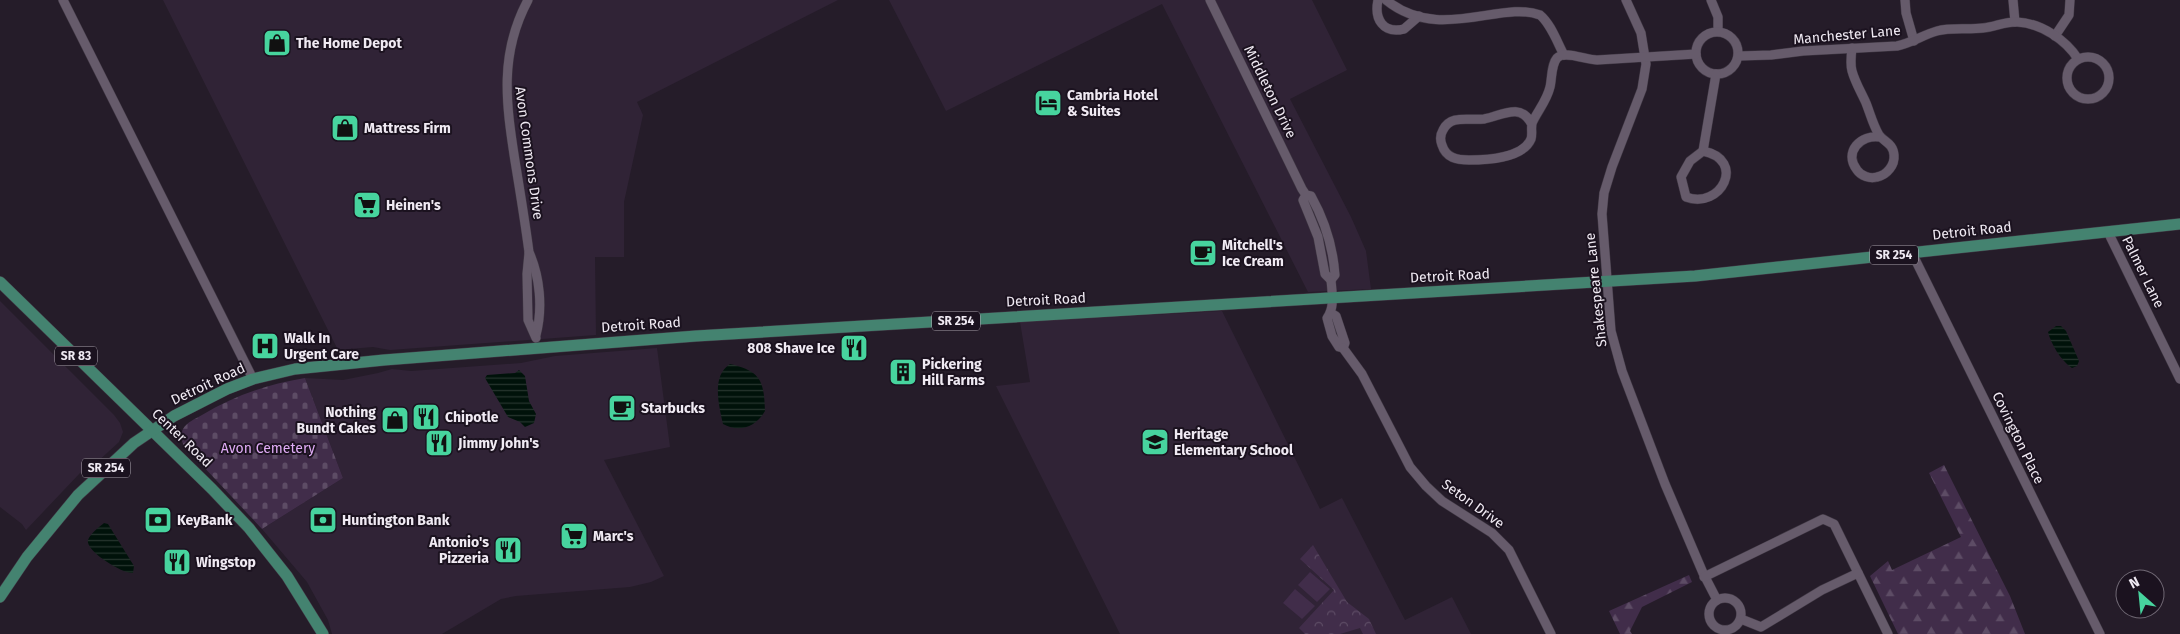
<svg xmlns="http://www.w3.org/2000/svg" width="2180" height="634" font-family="'Fira Sans',sans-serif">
	<defs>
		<pattern id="forest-firs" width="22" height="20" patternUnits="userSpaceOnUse" patternTransform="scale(1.25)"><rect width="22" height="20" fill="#412d4a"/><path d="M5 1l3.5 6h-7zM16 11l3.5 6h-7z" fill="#5d4c65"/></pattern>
		<pattern id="cemetery-stones" width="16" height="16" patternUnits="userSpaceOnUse" patternTransform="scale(1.25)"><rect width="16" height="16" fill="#412d4a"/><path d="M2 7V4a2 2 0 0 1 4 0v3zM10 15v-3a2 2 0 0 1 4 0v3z" fill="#5d4c65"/></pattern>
		<pattern id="park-crowns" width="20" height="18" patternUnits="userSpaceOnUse" patternTransform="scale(1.25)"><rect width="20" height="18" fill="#412d4a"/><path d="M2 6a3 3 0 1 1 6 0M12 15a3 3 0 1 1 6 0" fill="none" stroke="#5d4c65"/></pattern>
		<pattern id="water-rules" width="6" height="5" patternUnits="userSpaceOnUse" patternTransform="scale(1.25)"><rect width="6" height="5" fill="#00120a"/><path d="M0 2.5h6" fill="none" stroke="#26352e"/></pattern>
	</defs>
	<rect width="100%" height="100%" fill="#251c29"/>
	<g fill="#302336">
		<path d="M163,0H838L637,102L643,115L624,202V257H595L596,335L390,350L373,347L338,350Z"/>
		<path d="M889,0H1312L1347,70L1290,99L1351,217L1366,251L1371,289L1308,292L1162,4L946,111Z"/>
		<path d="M0,301L114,415L120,423L123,432L119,442L96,463L80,473L26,530L22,524L0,507Z"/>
		<path d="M1222,311L1320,509L1342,498L1405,620L1452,597L1471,634H1120L996,386L1030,382L1020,322Z"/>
		<path d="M657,348L670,447L604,460L664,576L651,582L630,587L516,596L501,599L442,634H332L328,620L307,582L262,529L343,478L305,378L343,380L378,373L392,369L411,371L521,363L555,356Z"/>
	</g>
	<g fill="url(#forest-firs)">
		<path d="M1944,465L2010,596L2025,634H1898L1870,576L1888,561L1892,570L1961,537L1929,473Z"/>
		<path d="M1689,575L1692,582L1642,607L1630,631L1632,634H1620L1609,611Z"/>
	</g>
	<path fill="url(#cemetery-stones)" d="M305,378L343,478L262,529L185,447C181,442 180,435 183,429C187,422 195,419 202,415C234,396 268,384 305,378Z"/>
	<path fill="url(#park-crowns)" d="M1313,545L1347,602L1369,619L1376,634H1363L1360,628L1340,634H1305L1299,628L1334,590L1300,559Z"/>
	<g fill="#412d4a">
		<path d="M1310,572L1330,589L1317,602L1298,585Z"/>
		<path d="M1295,589L1315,606L1302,619L1283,603Z"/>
	</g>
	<g fill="url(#water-rules)">
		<path d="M2056,326H2061L2066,331L2079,361L2077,366L2072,368C2061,361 2051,344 2048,332Z"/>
		<path d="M730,364C761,371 764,381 765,411C756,427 739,433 723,424C719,406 711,376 730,364Z"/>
		<path d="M519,370L525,376L529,401L536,414L534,423L525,427L520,422L508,417L485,378L487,375L515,373Z"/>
		<path d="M104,523L108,524L134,566L133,573C123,574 85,551 88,540C90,534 99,527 104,523Z"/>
	</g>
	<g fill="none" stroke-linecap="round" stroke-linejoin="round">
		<defs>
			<g id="minor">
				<path d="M63,0L253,379"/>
				<path d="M528,0C499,54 506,103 515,161C520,191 525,222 529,252C540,277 543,308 536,335"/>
				<path d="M1210,0L1302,189L1306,195L1311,196C1325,221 1333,247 1335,275L1331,280L1325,274L1318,237L1303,200L1306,195"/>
				<path d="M1378,0C1374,19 1383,34 1404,29L1419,16"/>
				<path d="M1386,0C1439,43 1501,0 1540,15C1551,24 1557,42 1564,55"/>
				<path d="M1626,0L1641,33L1646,64L1642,89L1612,167L1604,193L1602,214L1611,331L1622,371L1665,484L1703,573L1717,600"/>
				<path d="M1711,0L1718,17V31"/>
				<path d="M1905,0L1906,13L1914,41"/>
				<path d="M2013,0L2015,22"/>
				<circle cx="1717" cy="53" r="21"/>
				<path d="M2055,36L2069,15L2070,0"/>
				<path d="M1852,48C1851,56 1850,64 1852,71C1855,82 1861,92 1866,103C1870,113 1873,125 1879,135C1884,142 1893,143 1894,155C1895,165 1887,175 1877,177C1870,179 1861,176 1857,170C1843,152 1861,134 1880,137"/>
				<path d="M1739,56L1771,55L1803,51L1897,46C1911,43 1923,35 1937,31C1951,27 1968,30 1983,28C1995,27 2006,21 2017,22C2041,23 2066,40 2078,59"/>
				<circle cx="2088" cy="78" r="21"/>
				<path d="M1531,123C1520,102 1501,116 1484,119C1469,121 1451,114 1443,130C1440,135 1440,140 1442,145C1446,158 1457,160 1469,160C1487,160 1523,158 1531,139C1533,133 1530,126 1533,121C1539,109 1547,100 1550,87C1552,79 1551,65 1557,58C1564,50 1586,60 1597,60L1696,54"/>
				<path d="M1703,151C1747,160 1721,210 1686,197L1681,177L1690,161Z"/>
				<path d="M1703,151L1716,74"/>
				<path d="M2108,232L2180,379"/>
				<path d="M529,253L527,274L528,320L536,338"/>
				<path d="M1912,253L2100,634"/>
				<path d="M1331,313L1336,316L1345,343L1343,348L1339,347L1332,336L1327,318C1335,308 1332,292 1331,280"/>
				<path d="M1343,348L1362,374L1410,467L1426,486L1442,501L1492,533L1509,550L1551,634"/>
				<path d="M1704,577L1823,519L1834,524L1888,634"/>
				<circle cx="1725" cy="614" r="16"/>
				<path d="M1741,619L1761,627L1822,590L1858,573"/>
			</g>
			<g id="major">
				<path d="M0,282L212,489L249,528L287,576L323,634"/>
				<path d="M0,597L27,557L78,495L134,443L174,416L227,389L253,379L295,369L384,360L696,336L1695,276L2180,224"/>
			</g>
		</defs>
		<use href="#minor" stroke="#403844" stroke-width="10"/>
		<use href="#major" stroke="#403844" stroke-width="12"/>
		<use href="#minor" stroke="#665b6b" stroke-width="9"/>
		<use href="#major" stroke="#448370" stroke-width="11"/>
	</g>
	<defs>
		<symbol id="shop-square" viewBox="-11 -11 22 22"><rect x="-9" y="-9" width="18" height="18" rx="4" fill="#47d49e" stroke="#1b121f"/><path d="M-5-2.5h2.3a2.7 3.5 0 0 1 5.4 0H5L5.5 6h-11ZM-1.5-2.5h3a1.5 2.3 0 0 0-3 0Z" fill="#111"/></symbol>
		<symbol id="hotel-square" viewBox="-11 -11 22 22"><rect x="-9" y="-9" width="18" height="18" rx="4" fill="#47d49e" stroke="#1b121f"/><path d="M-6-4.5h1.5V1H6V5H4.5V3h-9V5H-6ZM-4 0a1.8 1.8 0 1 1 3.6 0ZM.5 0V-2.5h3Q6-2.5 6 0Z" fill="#111"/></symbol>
		<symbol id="supermarket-square" viewBox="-11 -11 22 22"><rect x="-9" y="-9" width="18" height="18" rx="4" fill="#47d49e" stroke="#1b121f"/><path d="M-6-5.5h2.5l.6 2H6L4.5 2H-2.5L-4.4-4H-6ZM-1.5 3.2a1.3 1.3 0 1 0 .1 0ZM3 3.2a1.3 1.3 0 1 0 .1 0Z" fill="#111"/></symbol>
		<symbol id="cafe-square" viewBox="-11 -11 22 22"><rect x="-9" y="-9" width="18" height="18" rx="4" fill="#47d49e" stroke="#1b121f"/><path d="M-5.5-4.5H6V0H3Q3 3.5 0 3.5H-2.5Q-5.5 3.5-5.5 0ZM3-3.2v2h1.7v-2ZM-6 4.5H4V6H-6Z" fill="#111"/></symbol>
		<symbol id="hospital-square" viewBox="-11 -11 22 22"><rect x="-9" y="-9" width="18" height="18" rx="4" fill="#47d49e" stroke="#1b121f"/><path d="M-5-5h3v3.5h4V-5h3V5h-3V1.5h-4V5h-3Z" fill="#111"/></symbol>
		<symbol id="restaurant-square" viewBox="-11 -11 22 22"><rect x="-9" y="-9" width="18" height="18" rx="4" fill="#47d49e" stroke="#1b121f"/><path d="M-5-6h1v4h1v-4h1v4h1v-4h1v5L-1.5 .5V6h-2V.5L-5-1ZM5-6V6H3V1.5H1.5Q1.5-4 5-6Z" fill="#111"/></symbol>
		<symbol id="building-square" viewBox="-11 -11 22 22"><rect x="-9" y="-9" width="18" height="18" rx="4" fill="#47d49e" stroke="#1b121f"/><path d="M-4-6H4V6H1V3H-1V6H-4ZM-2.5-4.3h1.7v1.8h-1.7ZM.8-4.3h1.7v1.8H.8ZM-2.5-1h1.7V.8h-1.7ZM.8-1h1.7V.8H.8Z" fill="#111"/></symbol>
		<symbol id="school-square" viewBox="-11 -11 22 22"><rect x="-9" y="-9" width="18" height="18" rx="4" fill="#47d49e" stroke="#1b121f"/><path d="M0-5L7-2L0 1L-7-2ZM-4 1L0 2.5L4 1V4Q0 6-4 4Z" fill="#111"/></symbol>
		<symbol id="bank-square" viewBox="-11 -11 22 22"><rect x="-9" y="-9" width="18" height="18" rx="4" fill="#47d49e" stroke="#1b121f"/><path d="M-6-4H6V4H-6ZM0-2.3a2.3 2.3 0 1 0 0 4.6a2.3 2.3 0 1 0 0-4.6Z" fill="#111"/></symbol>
	</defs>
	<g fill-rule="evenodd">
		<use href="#shop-square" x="261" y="27" width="32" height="32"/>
		<use href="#hotel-square" x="1032" y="87" width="32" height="32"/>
		<use href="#shop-square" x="329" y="112" width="32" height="32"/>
		<use href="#supermarket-square" x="351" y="189" width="32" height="32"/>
		<use href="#cafe-square" x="1187" y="237" width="32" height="32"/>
		<use href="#hospital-square" x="249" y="330" width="32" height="32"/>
		<use href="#restaurant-square" x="838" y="332" width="32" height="32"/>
		<use href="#building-square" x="887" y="356" width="32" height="32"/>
		<use href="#cafe-square" x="606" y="392" width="32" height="32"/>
		<use href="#restaurant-square" x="410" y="401" width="32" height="32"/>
		<use href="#shop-square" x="379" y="404" width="32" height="32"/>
		<use href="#school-square" x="1139" y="426" width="32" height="32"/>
		<use href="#restaurant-square" x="423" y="427" width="32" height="32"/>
		<use href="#bank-square" x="142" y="504" width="32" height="32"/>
		<use href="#bank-square" x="307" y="504" width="32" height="32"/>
		<use href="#supermarket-square" x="558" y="520" width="32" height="32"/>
		<use href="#restaurant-square" x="492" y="534" width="32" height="32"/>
		<use href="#restaurant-square" x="161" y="546" width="32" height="32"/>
	</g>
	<g text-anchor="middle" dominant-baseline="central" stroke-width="4" stroke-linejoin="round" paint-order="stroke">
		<g fill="#1b121f" stroke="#b0a9b3" stroke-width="1">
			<rect x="1870" y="245.5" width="48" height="19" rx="4"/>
			<rect x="932" y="311.5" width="48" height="19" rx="4"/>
			<rect x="55" y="346.5" width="42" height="19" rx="4"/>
			<rect x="82" y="458.5" width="48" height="19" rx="4"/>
		</g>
		<g font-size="12" font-weight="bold" fill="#f0eaf3">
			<text x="1894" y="255">SR 254</text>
			<text x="956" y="321">SR 254</text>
			<text x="76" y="356">SR 83</text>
			<text x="106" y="468">SR 254</text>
		</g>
		<g font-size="14" fill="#f0eaf3" stroke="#1b121f">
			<text transform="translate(1847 35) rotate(-5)">Manchester Lane</text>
			<text transform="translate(1270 92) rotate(64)">Middleton Drive</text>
			<text transform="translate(529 153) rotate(82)">Avon Commons Drive</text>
			<text transform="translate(1972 231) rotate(-6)">Detroit Road</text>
			<text transform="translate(2143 272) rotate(64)">Palmer Lane</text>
			<text transform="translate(1450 276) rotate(-3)">Detroit Road</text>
			<text transform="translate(1596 290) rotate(-96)">Shakespeare Lane</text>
			<text transform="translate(1046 300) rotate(-3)">Detroit Road</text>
			<text transform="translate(641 325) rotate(-4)">Detroit Road</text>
			<text transform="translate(208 384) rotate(-25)">Detroit Road</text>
			<text transform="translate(182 438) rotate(44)">Center Road</text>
			<text transform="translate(2018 438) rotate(64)">Covington Place</text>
			<text transform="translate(1473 504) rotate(36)">Seton Drive</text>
		</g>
		<g font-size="14" font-weight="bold" fill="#f0eaf3" stroke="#1b121f" text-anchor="start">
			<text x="296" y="43">The Home Depot</text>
			<text x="1067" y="95">Cambria Hotel<tspan x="1067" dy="16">&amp; Suites</tspan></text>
			<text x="364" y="128">Mattress Firm</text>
			<text x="386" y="205">Heinen's</text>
			<text x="1222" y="245">Mitchell's<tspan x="1222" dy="16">Ice Cream</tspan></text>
			<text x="284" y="338">Walk In<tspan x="284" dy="16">Urgent Care</tspan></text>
			<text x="835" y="348" text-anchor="end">808 Shave Ice</text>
			<text x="922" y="364">Pickering<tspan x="922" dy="16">Hill Farms</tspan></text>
			<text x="641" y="408">Starbucks</text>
			<text x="376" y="412" text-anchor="end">Nothing<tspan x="376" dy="16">Bundt Cakes</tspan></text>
			<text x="445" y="417">Chipotle</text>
			<text x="1174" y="434">Heritage<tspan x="1174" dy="16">Elementary School</tspan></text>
			<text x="458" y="443">Jimmy John's</text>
			<text x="177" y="520">KeyBank</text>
			<text x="342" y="520">Huntington Bank</text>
			<text x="593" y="536">Marc's</text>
			<text x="489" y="542" text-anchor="end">Antonio's<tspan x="489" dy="16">Pizzeria</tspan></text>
			<text x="196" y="562">Wingstop</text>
		</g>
		<g font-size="14" fill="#e0acf6" stroke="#1b121f">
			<text x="268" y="448">Avon Cemetery</text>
		</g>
	</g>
	<g transform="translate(2140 594) rotate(333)"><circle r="24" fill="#1b121f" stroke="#706874"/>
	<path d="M0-4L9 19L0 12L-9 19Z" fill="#47d49e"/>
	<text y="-8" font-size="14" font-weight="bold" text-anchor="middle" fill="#f0eaf3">N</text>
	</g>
</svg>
